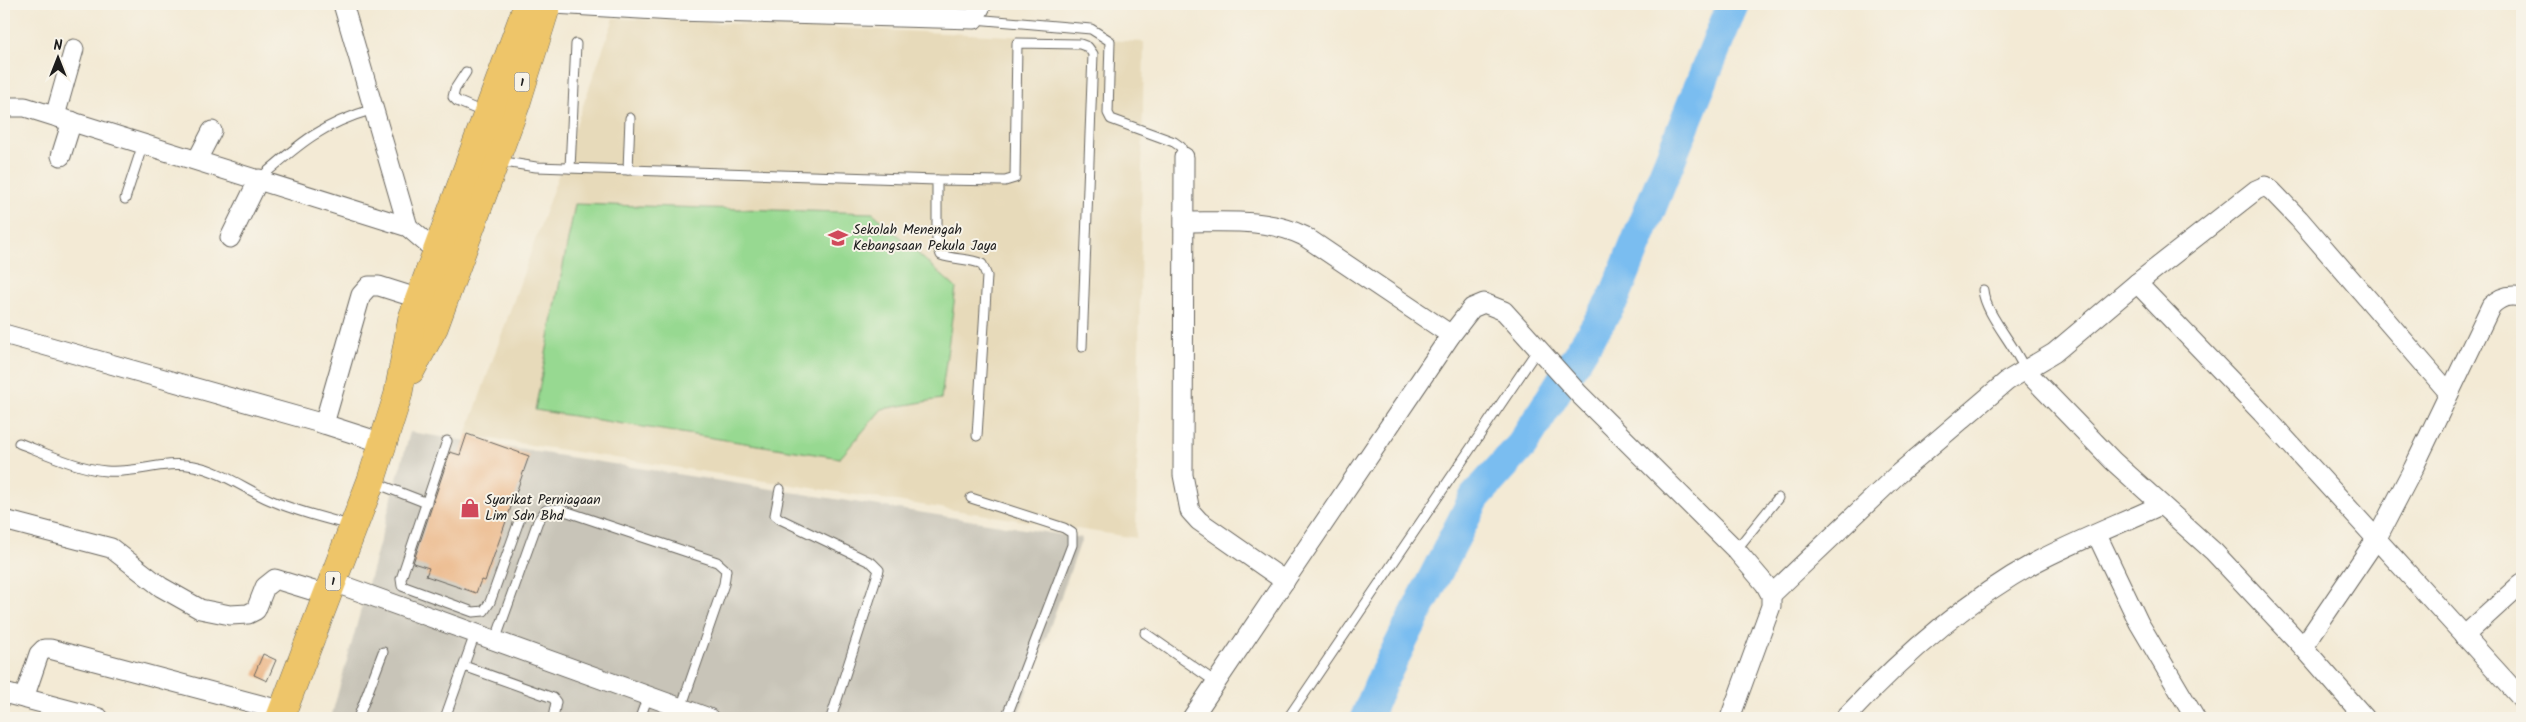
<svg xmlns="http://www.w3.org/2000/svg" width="2526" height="722" font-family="Kalam,sans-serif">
	<rect width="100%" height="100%" fill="#f7f3e8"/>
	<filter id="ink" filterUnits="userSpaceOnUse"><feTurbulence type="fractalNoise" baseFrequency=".02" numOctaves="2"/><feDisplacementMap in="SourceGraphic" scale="10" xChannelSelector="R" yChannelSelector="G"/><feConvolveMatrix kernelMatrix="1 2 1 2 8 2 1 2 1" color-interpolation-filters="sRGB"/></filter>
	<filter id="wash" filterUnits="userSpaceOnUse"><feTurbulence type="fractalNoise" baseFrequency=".0096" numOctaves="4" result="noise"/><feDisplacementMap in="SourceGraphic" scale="20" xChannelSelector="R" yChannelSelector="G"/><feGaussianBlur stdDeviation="1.12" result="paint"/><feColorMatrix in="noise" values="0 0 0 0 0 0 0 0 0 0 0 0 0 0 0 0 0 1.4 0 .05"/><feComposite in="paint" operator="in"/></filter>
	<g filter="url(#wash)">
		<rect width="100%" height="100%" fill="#f3ead5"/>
		<path fill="#e7daba" d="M614,18L1144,42L1136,538L466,435Z"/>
		<path fill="#c8c4b8" d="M410,432L1082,538L1017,718H331Z"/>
		<path fill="#97d991" stroke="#5a7a56" d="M575,204L873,213L956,288L941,399L882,409L840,458L535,410Z"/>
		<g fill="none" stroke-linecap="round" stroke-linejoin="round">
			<path stroke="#7abdf0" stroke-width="32" d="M1366,718L1383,678L1475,497L1522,445L1614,298L1733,4"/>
		</g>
		<g id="blocks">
			<g fill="#ebb483">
				<path d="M467,434L529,456L485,581L481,580L476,593L426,576L429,568L413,563L450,452L460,455Z"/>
				<path d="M263,654L276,660L267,681L254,675Z"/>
			</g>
		</g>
	</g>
	<g filter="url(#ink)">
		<use href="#blocks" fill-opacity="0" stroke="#67645d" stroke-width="1"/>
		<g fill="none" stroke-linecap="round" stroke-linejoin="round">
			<defs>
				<g id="service">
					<path d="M974,19L1091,29L1110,41L1108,113L1111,119L1174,142L1181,147L1184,157"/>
					<path d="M466,72L455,89L453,97L457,101L485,113"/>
					<path d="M498,161L536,167L937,180V243L941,255C955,260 969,258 982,264L987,276L977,436"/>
					<path d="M570,168L576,44"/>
					<path d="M628,170L630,118"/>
					<path d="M259,179C299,144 321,124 374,109"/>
					<path d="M937,180L1005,181L1015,178L1017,43L1080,44L1088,47L1093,54L1082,347"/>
					<path d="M125,199L143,144"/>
					<path d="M1983,290C1985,314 2015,345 2025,370"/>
					<path d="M447,441L401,579L402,586L473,612L484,611L490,602L519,521"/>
					<path d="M19,443C45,453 79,469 106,471C135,474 164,460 194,466C221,471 245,489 270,500C296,511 323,518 350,525"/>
					<path d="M373,482L427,503"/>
					<path d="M780,489L775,515L780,519L872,563L879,570L831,718"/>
					<path d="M971,498L1064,528L1072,533V545L1006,718"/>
					<path d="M1736,550L1778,498"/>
					<path d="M1145,633L1217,683"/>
					<path d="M495,641L538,521L546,510L559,509L717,562L726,570L724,584L681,708"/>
					<path d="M464,666L553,698L556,702L553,718"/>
					<path d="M358,718L383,652"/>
					<path d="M445,718L475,634"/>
					<path d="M640,718L648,696"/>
					<path d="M1288,718L1538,349"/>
				</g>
				<g id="minor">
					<path d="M343,4L408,227"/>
					<path d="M554,4L674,11L974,19L982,4"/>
					<path d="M4,110L9,107H25L408,227L437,252"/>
					<path d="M55,116L74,49"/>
					<path d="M61,156L72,121"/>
					<path d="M1184,157L1183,475L1190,511L1199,521L1285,581"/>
					<path d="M197,160L212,131"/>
					<path d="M1185,222C1225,222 1267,218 1304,236L1451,335"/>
					<path d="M230,238L259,179"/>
					<path d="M2137,283L2256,190L2265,186L2272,191L2299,219L2449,393"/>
					<path d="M4,334L324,424L383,443"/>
					<path d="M2025,370L2113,461L2214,552L2303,647L2365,718"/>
					<path d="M324,424L361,295L369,286H379L420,299"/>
					<path d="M4,520L111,548L161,587L200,609L230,615L248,614L256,610L265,587L275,579L327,595"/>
					<path d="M2097,535L2139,623L2195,718"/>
					<path d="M333,582L709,718"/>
					<path d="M1771,595L1898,474L2007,381L2054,353L2137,283L2262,413L2522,699"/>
					<path d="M2464,636L2522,583"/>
					<path d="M2303,647L2377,538L2413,469L2491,306C2500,297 2509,294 2522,297"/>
					<path d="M4,693L99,718"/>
					<path d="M24,698L39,654L44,649H50L283,711"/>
					<path d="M1192,718L1451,335L1472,308L1484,303L1504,311L1579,394L1736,550L1765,584L1771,595V606L1730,718"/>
					<path d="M1845,718C1900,659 1965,601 2036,562C2076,541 2120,524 2161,505"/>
				</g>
				<g id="primary">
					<path d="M411,370L434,327L516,104L547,4"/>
					<path d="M280,718L371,481L398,395L412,319L528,4"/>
				</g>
			</defs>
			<use href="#service" stroke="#67645d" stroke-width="11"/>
			<use href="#minor" stroke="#67645d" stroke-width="21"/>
			<use href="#primary" stroke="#67645d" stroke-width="29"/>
			<use href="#service" stroke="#fff" stroke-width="9"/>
			<use href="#minor" stroke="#fff" stroke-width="19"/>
			<use href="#primary" stroke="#eec569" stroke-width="28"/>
		</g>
	</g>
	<defs>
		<symbol id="school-bare" viewBox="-9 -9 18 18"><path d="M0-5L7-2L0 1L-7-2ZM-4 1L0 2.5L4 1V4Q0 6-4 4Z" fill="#d1495b" stroke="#f7f3e8" stroke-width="2.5" paint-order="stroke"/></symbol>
		<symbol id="shop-bare" viewBox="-9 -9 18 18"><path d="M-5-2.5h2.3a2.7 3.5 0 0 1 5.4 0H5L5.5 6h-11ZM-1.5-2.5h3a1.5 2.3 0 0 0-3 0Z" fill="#d1495b" stroke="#f7f3e8" stroke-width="2.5" paint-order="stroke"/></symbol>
	</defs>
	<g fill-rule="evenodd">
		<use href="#school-bare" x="824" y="224" width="28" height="28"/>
		<use href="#shop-bare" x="456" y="494" width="28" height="28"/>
	</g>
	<g text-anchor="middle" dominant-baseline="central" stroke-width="4" stroke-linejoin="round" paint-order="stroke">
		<g fill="#f7f3e8" stroke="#5e5c59" stroke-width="1">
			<rect x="514.5" y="72.5" width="15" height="19" rx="4"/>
			<rect x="325.5" y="571.5" width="15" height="19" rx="4"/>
		</g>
		<g font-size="12" font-weight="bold" fill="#1c1c1c">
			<text x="522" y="82">1</text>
			<text x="333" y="581">1</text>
		</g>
		<g font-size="14" fill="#1c1c1c" stroke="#f7f3e8" text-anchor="start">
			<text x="853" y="230">Sekolah Menengah<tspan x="853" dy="16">Kebangsaan Pekula Jaya</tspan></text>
			<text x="485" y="500">Syarikat Perniagaan<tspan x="485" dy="16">Lim Sdn Bhd</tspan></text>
		</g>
	</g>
	<rect width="2526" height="722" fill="none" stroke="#f7f3e8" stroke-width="20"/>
	<g transform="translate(58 58)" stroke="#f7f3e8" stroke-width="4" paint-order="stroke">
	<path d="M0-4L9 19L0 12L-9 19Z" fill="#1c1c1c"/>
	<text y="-8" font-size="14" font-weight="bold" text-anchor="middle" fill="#1c1c1c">N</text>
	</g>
</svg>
